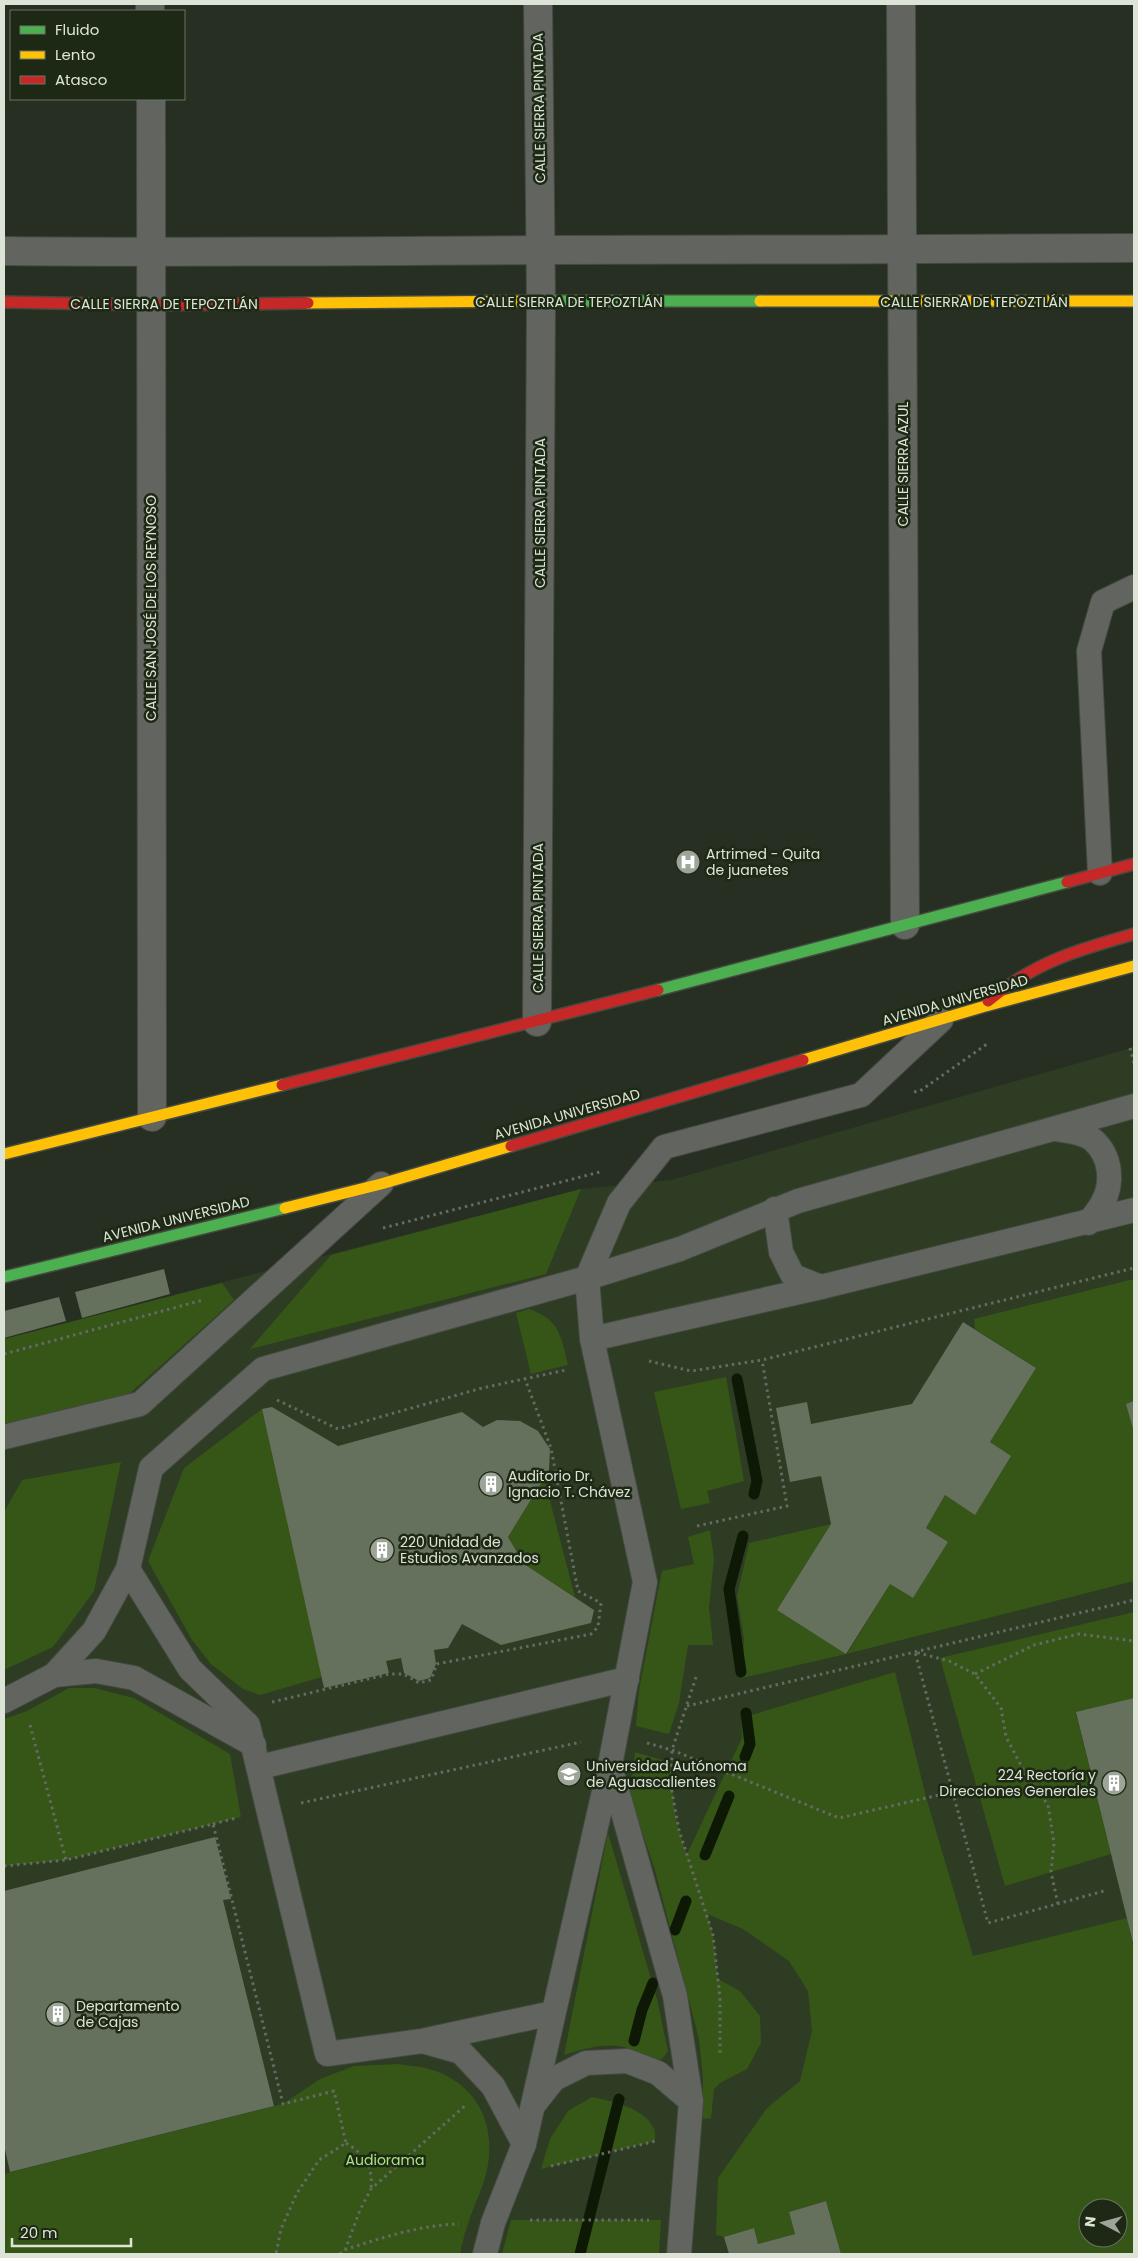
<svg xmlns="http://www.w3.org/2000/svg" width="1138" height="2258" font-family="Poppins,sans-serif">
	<rect width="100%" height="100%" fill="#272e22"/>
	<path fill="#2d3c22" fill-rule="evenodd" d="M1134,1047V2254H4V1339L581,1189L671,1180ZM1088,2208H1118V2238H1088Z"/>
	<g fill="#365618" fill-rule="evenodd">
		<path d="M581,1189L546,1274L250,1349L331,1255Z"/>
		<path d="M1134,1279V1581L846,1654L742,1678L744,1638L737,1596L749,1543L831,1524L777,1610L847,1654L890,1584L913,1598L948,1542L926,1528L945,1495L975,1514L1011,1456L990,1442L1036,1368L975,1329L974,1319Z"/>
		<path d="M222,1283L234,1300L128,1395L4,1426V1339Z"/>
		<path d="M529,1309C560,1320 561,1336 568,1365L531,1374L516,1313Z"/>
		<path d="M726,1377L744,1481L707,1491L710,1503L681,1509L654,1392Z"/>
		<path d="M262,1409L322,1677L260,1695L243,1689L211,1664L192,1640L148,1561L184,1468Z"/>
		<path d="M121,1462L94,1591L53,1647L4,1670V1512L22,1480Z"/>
		<path d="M544,1478L575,1597L524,1564L508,1537Z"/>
		<path d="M710,1530L714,1559L709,1607L713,1645H688L679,1703L669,1734L636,1726L639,1690L662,1571L694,1564L688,1537Z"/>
		<path d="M1134,1612V1698L1076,1713L1111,1854L1005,1886L940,1658Z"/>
		<path d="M895,1672L926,1797L973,1956L1127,1918L1134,1950V2254H841L826,2201L789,2212L795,2234L758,2244L754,2228L724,2237L716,2235L718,2178L767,2108L800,2081L812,2031L808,1991L789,1961L743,1929L707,1914L713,1935L718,1979L740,1991L760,2016L761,2043L747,2069L720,2083L714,2089L711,2118L703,2119V2078L699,2039L655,1870L630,1796L635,1752L672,1763C671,1793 675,1826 687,1854L742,1738L741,1718ZM1088,2208H1118V2238H1088Z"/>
		<path d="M69,1688H94L134,1698L230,1754L241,1817L66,1860L4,1866V1719L27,1711Z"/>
		<path d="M608,1833L657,1999L668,2051L662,2059L654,2061C621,2039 600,2044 564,2055Z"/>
		<path d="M399,2064C408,2066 420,2066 429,2069C478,2083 498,2126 486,2174C482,2190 474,2205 469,2221C465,2232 462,2243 460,2254H4V2174L283,2104L320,2079L354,2066Z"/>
		<path d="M592,2097C612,2101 645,2108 654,2129C656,2132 655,2138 655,2141L541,2169L550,2139L568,2111Z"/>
		<path d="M511,2220H661L659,2254H502Z"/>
	</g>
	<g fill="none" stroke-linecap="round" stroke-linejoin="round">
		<g stroke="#0d1905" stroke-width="11">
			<path d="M737,1379L757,1481L754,1494"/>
			<path d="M741,1672L729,1589L743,1536"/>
			<path d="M745,1757L750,1744L746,1713"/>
			<path d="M705,1855L729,1796"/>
			<path d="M675,1930L686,1901"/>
			<path d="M634,2041L642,2010L653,1983"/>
			<path d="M580,2254L619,2099"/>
		</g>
	</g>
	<g fill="#65715d">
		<path d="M164,1269L170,1294L82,1318L75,1292Z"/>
		<path d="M59,1297L66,1321L4,1338V1311Z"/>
		<path d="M963,1322L1036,1368L990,1442L1011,1456L975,1515L945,1495L926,1528L948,1542L913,1598L890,1584L846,1654L777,1610L831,1524L821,1476L790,1482L776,1408L807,1402L811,1424L912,1404Z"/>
		<path d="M1134,1401V1432L1126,1404Z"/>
		<path d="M272,1407L338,1446L462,1412L483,1427L497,1420L520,1421L538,1431L550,1449L549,1470L508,1537L524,1564L594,1610L591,1623L501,1645L462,1624L448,1648L434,1650L436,1664L430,1678L419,1681L404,1673L401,1658L386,1661L389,1673L324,1688L262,1409Z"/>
		<path d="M1134,1698V1947L1076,1712Z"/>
		<path d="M215,1837L231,1899L223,1900L274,2106L10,2172L4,2145V1891Z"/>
		<path d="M826,2201L841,2254H729L724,2237L754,2228L758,2244L795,2234L789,2212Z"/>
	</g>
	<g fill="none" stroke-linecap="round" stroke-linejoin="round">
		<defs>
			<g id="lane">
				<path d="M1100,873L1089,651L1103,602L1134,587"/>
				<path d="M1055,1129C1067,1131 1083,1132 1093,1140C1111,1156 1114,1183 1102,1204C1098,1211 1093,1217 1088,1223"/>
				<path d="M775,1209L781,1252L793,1276L821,1287"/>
				<path d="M592,1339L821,1287L1134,1210"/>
				<path d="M4,1437L140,1404L381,1184"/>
				<path d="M128,1569L190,1669L248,1725L327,2054L422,2041L461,2052L493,2086L524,2144"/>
				<path d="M54,1675L96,1671L134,1678L254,1745"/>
				<path d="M4,1701L54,1675L94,1631L128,1569L151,1468L263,1369L587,1278L680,1249L798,1201L1134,1106"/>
				<path d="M610,1766L675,1996L691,2101L679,2254"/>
				<path d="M260,1767L627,1679"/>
				<path d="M426,2040L553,2013"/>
				<path d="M535,2103L554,2079L586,2063L627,2061L658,2073L691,2101"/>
				<path d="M485,2254L493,2223L524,2144L610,1765L645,1582L592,1339L587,1278L619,1203L664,1147L861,1095L941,1020"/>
			</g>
			<g id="street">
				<path d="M150,4V11"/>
				<path d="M901,4L905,925"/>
				<path d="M151,99L152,1117"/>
				<path d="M4,251C182,253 360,251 538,250C737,249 935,250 1134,248"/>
				<path d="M537,1022L541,301L538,4"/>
			</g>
			<g id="fast">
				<path d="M531,301H760"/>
				<path d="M658,990L1067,882"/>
				<path d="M4,1277L285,1208"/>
			</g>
			<g id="slow">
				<path d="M760,301H1134"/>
				<path d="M308,303L531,301"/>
				<path d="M803,1060L982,1007L1134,966"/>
				<path d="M4,1154L282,1085"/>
				<path d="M285,1208L381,1184L511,1146"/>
			</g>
			<g id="jam">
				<path d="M4,302L151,305L308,303"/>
				<path d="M1067,882L1134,864"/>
				<path d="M988,1001C1035,962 1077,950 1134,934"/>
				<path d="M282,1085L658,990"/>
				<path d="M511,1146L803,1060"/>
			</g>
		</defs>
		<use href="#lane" stroke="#444a40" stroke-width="26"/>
		<use href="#street" stroke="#444a40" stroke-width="30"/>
		<use href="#fast" stroke="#444a40" stroke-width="14"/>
		<use href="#slow" stroke="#444a40" stroke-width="14"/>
		<use href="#jam" stroke="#444a40" stroke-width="14"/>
		<g stroke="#666a64" stroke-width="3" stroke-dasharray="2.5 4" stroke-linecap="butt">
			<path d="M1130,1048L1134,1063"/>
			<path d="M914,1092L920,1091L987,1044"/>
			<path d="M383,1228L600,1172"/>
			<path d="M4,1354L203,1300"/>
			<path d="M649,1361L691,1371L762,1360L1134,1268"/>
			<path d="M277,1400L338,1429L482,1388L566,1370"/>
			<path d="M697,1526L787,1506L762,1360"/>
			<path d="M975,1674L1034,1645L1079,1634L1134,1641"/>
			<path d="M696,1677L672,1750L671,1787L679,1830L713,1935L720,1998V2056"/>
			<path d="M272,1702L389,1674H404L419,1683L431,1680L437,1664L591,1634L598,1627L601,1603L578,1591L551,1448L525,1379"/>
			<path d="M687,1706L1134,1600"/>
			<path d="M30,1725L66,1860"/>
			<path d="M647,1743L672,1750L839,1818L952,1792"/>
			<path d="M301,1803L581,1742"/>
			<path d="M213,1824L236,1818"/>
			<path d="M4,1866L66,1860L213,1824L283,2104L334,2091L346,2143L319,2160L297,2193L281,2229L276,2254"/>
			<path d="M1058,1904L1051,1872L1054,1843L1048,1805L1025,1773L1006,1737L1001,1708L975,1674L949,1661L915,1652L988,1923L1104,1891"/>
			<path d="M346,2143C365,2155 373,2166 371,2189"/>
			<path d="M551,2166L656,2141"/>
			<path d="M530,2220H649"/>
			<path d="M345,2250L360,2210L371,2189L467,2104"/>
			<path d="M340,2254L344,2250C381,2238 420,2225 459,2224"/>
		</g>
		<use href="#lane" stroke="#62655f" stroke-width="24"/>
		<use href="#street" stroke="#62655f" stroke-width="28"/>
		<use href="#fast" stroke="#4caf50" stroke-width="11"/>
		<use href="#slow" stroke="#ffc107" stroke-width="11"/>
		<use href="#jam" stroke="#c62828" stroke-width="11"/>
	</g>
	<defs>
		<symbol id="hospital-disc" viewBox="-11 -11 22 22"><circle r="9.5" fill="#9da498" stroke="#1d2914"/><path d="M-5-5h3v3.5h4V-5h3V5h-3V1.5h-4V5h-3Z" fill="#fff"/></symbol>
		<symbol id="building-disc" viewBox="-11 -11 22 22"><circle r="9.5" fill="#9da498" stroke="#1d2914"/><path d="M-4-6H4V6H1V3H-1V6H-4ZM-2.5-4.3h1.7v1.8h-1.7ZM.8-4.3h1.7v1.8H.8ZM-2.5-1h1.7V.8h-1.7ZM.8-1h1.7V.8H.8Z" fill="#fff"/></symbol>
		<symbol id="university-disc" viewBox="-11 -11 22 22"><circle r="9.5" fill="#9da498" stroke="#1d2914"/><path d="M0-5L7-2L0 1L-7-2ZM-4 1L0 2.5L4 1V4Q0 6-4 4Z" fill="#fff"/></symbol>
	</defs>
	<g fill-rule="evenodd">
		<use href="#hospital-disc" x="674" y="848" width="28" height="28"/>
		<use href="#building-disc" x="477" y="1470" width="28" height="28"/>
		<use href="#building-disc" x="368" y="1536" width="28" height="28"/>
		<use href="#university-disc" x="555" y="1760" width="28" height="28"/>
		<use href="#building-disc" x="1100" y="1769" width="28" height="28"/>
		<use href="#building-disc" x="44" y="2000" width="28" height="28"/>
	</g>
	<g text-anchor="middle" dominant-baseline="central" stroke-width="5" stroke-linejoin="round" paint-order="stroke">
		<g font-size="14" fill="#dce4d7" stroke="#1d2914">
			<text transform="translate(539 108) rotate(-91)">CALLE SIERRA PINTADA</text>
			<text x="569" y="302">CALLE SIERRA DE TEPOZTLÁN</text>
			<text x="974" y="302">CALLE SIERRA DE TEPOZTLÁN</text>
			<text x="164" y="304">CALLE SIERRA DE TEPOZTLÁN</text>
			<text transform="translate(903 464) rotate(-90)">CALLE SIERRA AZUL</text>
			<text transform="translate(540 513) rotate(-90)">CALLE SIERRA PINTADA</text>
			<text transform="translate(151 608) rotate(-90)">CALLE SAN JOSÉ DE LOS REYNOSO</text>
			<text transform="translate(538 918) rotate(-90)">CALLE SIERRA PINTADA</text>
			<text transform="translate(955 1000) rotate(-16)">AVENIDA UNIVERSIDAD</text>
			<text transform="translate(567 1114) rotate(-16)">AVENIDA UNIVERSIDAD</text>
			<text transform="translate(176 1219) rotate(-14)">AVENIDA UNIVERSIDAD</text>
		</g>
		<g font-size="14" fill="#dce4d7" stroke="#1d2914" text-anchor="start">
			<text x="706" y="854">Artrimed - Quita<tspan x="706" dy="16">de juanetes</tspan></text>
			<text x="508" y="1476">Auditorio Dr.<tspan x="508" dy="16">Ignacio T. Chávez</tspan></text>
			<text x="400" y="1542">220 Unidad de<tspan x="400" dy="16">Estudios Avanzados</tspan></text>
			<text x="586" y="1766">Universidad Autónoma<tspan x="586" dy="16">de Aguascalientes</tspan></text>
			<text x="1096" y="1775" text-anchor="end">224 Rectoría y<tspan x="1096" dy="16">Direcciones Generales</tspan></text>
			<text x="76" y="2006">Departamento<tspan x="76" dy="16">de Cajas</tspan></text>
		</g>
		<g font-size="14" fill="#a9e37e" stroke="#1d2914">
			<text x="385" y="2160">Audiorama</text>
		</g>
	</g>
	<rect width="1138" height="2258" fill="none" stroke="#dce4d7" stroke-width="10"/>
	<rect x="10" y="10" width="175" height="90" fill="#1d2914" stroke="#697462"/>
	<rect x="20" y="26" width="25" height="8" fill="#4caf50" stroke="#697462"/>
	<text x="55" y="35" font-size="15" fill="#dce4d7">Fluido</text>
	<rect x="20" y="51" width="25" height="8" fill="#ffc107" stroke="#697462"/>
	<text x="55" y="60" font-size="15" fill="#dce4d7">Lento</text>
	<rect x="20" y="76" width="25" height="8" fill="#c62828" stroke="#697462"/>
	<text x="55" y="85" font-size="15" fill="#dce4d7">Atasco</text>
	<g transform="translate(1103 2223) rotate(276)"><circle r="24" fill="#1d2914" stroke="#697462"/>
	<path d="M0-4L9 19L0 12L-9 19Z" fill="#9da498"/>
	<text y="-8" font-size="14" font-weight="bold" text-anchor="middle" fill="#dce4d7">N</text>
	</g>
	<path d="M12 2238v8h119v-8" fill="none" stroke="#dce4d7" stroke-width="2.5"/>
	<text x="20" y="2238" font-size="15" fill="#dce4d7" stroke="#1d2914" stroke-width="4" paint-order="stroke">20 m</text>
</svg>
